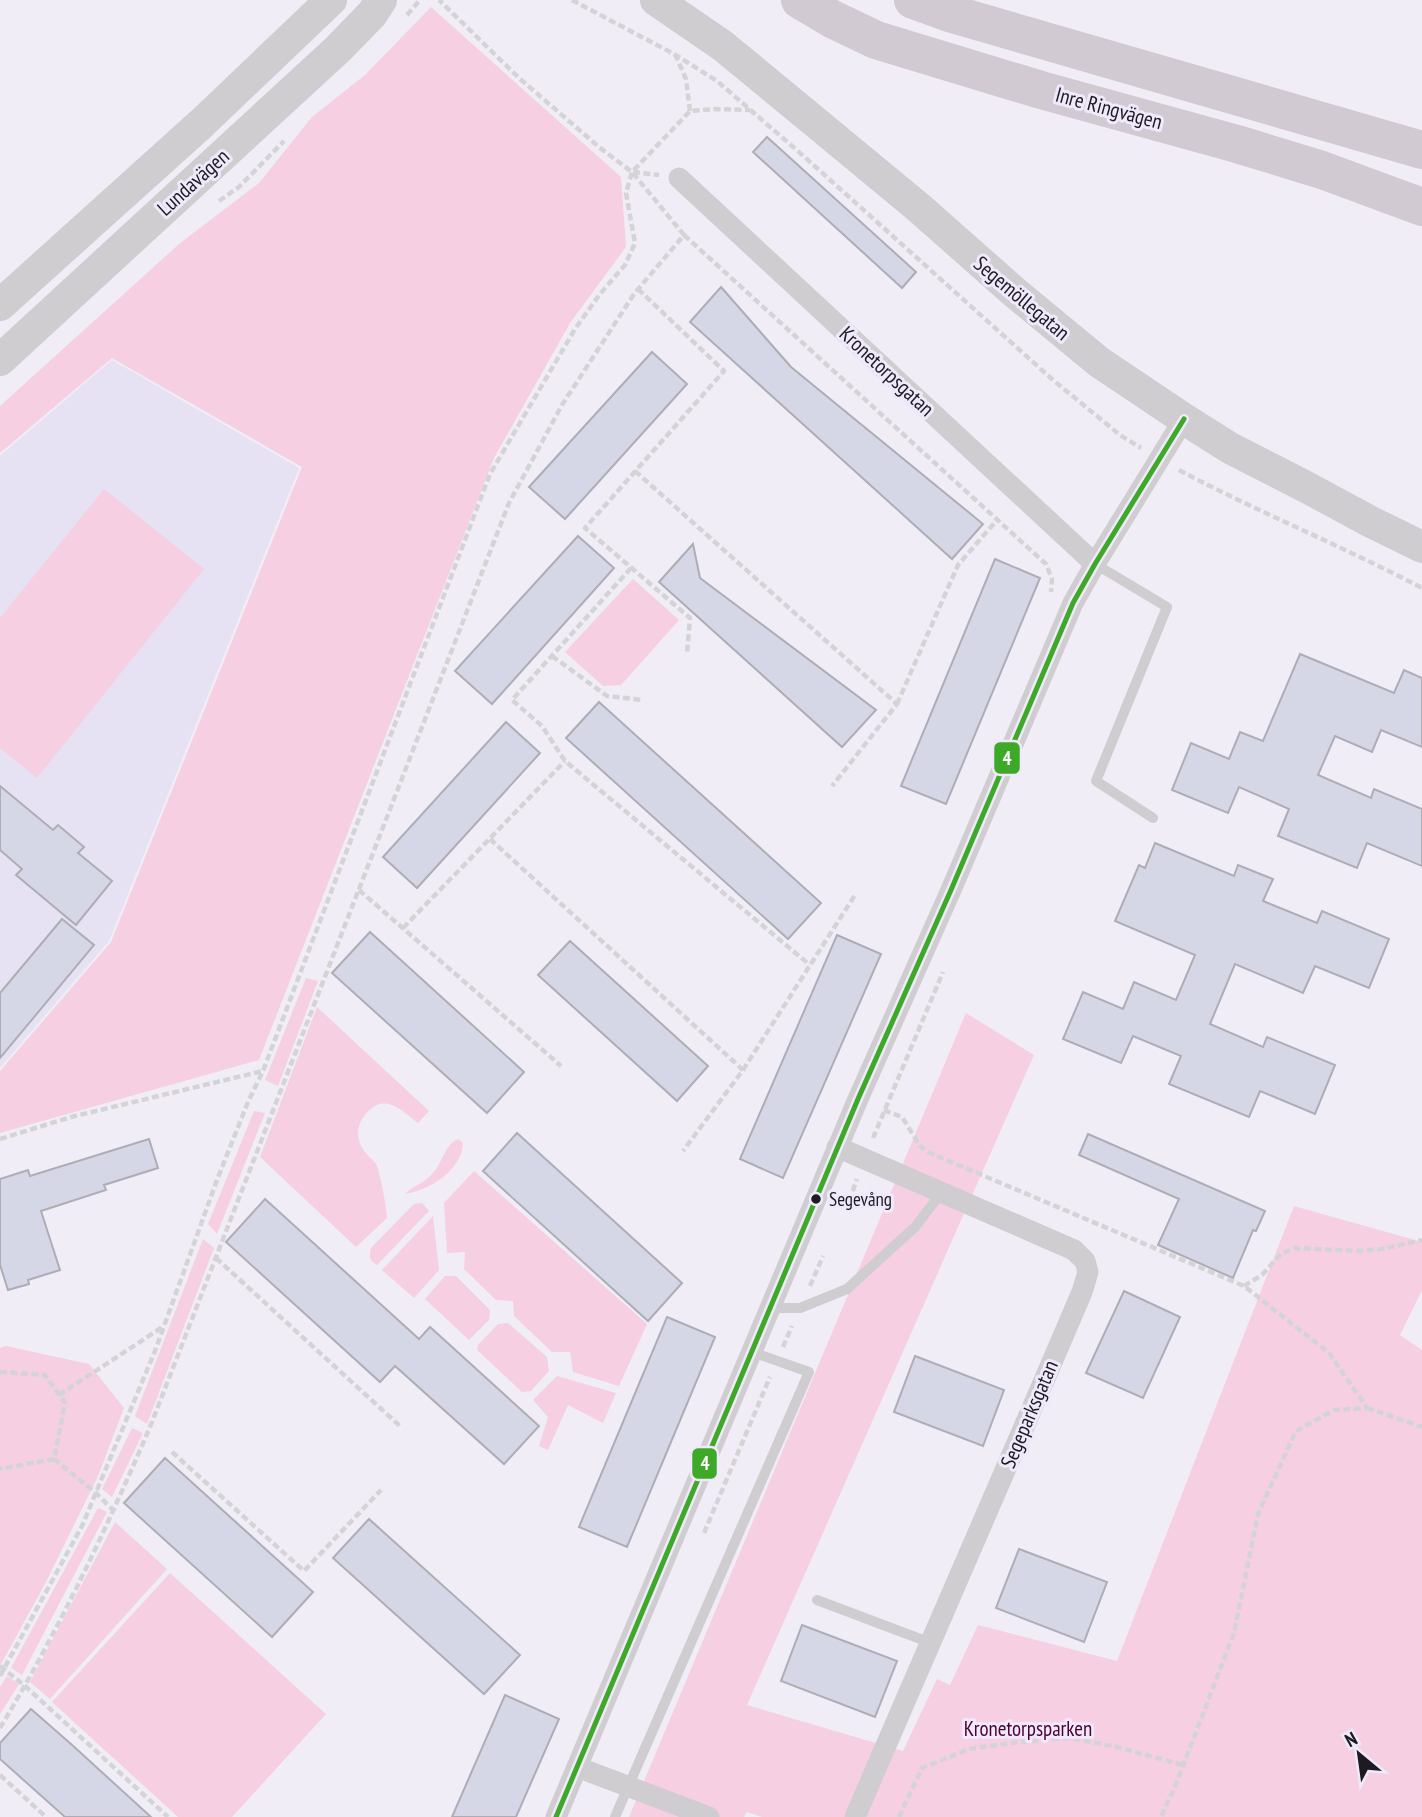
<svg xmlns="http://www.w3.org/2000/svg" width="1422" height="1817" font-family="'PT Sans Narrow',sans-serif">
	<rect width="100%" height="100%" fill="#f0edf7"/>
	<path fill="#e6e1f3" d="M112,360L299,468L109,941L0,1068V456Z"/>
	<g fill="#f6cfe3">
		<path d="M431,7L621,177L626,247L570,323L494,458L259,1060L0,1133V1071L111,942L302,467L112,358L0,453V406L179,244L259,183L312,117L365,75Z"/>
		<path d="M104,489L204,569L37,778L0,748V618Z"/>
		<path d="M633,579L679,620L621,685L603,686L565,652Z"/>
		<path d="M306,978L318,981L278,1086L265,1080Z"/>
		<path d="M317,1007L429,1111L418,1123C406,1114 390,1097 375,1106C358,1117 352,1136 365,1152C368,1156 373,1160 376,1164C380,1172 387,1209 387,1218L356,1247L260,1157Z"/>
		<path d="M966,1013L1034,1055L747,1705L903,1751L937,1679L950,1685L978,1625L1117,1661L1294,1206L1422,1242V1290L1400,1335L1422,1350V1817H762L747,1812L744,1817H629Z"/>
		<path d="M254,1111L265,1113L217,1234L208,1224Z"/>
		<path d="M458,1139L463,1143C462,1170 430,1190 405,1194C412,1186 425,1183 432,1174C443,1163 444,1145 458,1139Z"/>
		<path d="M474,1171L647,1324L619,1386L573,1372L570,1352H552L514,1316L513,1301L496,1300L464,1269L465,1252L447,1253L444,1203Z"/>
		<path d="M422,1203L429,1211L377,1265C369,1260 369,1257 371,1248L414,1204Z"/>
		<path d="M433,1216L439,1270L414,1298L382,1270Z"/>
		<path d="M203,1239L214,1248L147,1424L135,1416Z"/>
		<path d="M445,1276H456L490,1310L489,1320L469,1340L425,1299Z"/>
		<path d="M508,1323L547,1357L549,1371L531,1391L522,1392L477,1350L478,1345L498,1324Z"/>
		<path d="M6,1346L89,1364L124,1408L98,1476L46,1582L0,1666V1348Z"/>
		<path d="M557,1376L616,1393L603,1423L568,1405L548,1450L539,1446L548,1417L533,1400Z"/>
		<path d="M132,1428L143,1433L112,1497L102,1489Z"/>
		<path d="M98,1508L107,1512L22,1675L11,1668Z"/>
		<path d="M115,1522L167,1569L50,1699L30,1682Z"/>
		<path d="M170,1573L326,1714L232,1817H178L52,1702Z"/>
		<path d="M7,1676L19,1684L0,1714V1687Z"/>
	</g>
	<g fill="#d5d7e7" stroke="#aeadb5" stroke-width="2">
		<path d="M767,137L916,272L902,288L753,152Z"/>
		<path d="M721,287L791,367L983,524L952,559L690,322Z"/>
		<path d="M652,352L687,384L565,519L529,487Z"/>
		<path d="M578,536L614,568L492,704L455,671Z"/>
		<path d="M693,544L700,578L876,710L842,747L659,582Z"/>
		<path d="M995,559L1040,578L946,804L901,786Z"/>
		<path d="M1300,654L1394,693L1404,670L1422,678V747L1381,730L1372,752L1335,736L1318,775L1371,798L1374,789L1422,809V866L1367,843L1357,868L1278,836L1289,809L1239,787L1228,813L1172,790L1191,743L1229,759L1240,732L1263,741Z"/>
		<path d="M599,702L821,903L788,939L566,738Z"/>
		<path d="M506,722L540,753L417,888L383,857Z"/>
		<path d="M0,786L53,830L58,825L84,847L78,853L112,881L76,925L16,875L22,869L0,850Z"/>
		<path d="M1155,843L1234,876L1238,865L1273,879L1263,901L1317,923L1322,911L1389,939L1369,988L1315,966L1303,993L1235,964L1210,1024L1263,1047L1267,1037L1335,1065L1315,1114L1260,1091L1249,1117L1169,1084L1181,1056L1133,1036L1121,1063L1063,1039L1083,992L1123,1009L1134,982L1176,1000L1195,955L1115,921L1139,865L1145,868Z"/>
		<path d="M62,919L94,945L0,1058V993Z"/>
		<path d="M370,932L524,1072L487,1113L332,973Z"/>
		<path d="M837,935L881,954L783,1178L740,1159Z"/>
		<path d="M570,941L708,1066L677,1101L538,975Z"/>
		<path d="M517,1133L682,1283L648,1321L483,1171Z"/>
		<path d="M1088,1134L1265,1211L1256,1231L1253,1230L1233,1278L1158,1245L1179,1199L1079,1155Z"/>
		<path d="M149,1139L158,1168L104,1185L106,1190L41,1211L60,1270L28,1280L29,1284L8,1290L0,1265V1179L28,1170L30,1176Z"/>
		<path d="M265,1199L419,1339L430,1327L539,1426L504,1464L395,1366L380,1382L226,1242Z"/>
		<path d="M1124,1291L1180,1317L1143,1398L1086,1373Z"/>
		<path d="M667,1317L715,1337L627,1547L579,1527Z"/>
		<path d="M915,1356L1004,1390L983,1446L894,1412Z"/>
		<path d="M165,1458L313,1592L272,1637L124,1503Z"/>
		<path d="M369,1519L520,1655L484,1694L333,1558Z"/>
		<path d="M1019,1549L1107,1582L1084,1642L996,1608Z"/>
		<path d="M802,1625L897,1661L875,1717L781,1681Z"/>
		<path d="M505,1695L559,1719L516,1817H452Z"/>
		<path d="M31,1709L71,1744L151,1817H65L0,1759V1743Z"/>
	</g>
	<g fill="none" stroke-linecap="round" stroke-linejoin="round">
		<g stroke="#d4d4d6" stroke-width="4.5" stroke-dasharray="7 3.5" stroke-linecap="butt">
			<path d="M572,0L674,54L717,81L799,152L1053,380L1120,435L1141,448"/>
			<path d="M407,15L420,0"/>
			<path d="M675,54L686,79L690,111"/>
			<path d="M633,172L659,175"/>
			<path d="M219,201L239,187L284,141"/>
			<path d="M684,235L1046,564L1052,579L1051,592"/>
			<path d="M638,289L724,371L585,528L690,618L687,654"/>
			<path d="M1179,470C1258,512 1342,546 1422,588"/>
			<path d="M635,471L897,704L832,786"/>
			<path d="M631,568L512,700L542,726L565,761L810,965"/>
			<path d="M552,656L607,696L643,700"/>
			<path d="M897,704L958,565L997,520"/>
			<path d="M490,839L743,1070L683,1151"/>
			<path d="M359,890L561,1066"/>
			<path d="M403,928L565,761"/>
			<path d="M743,1070L855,895"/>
			<path d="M884,1110L902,1117L920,1146L930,1153L1244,1286L1329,1353L1367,1408L1334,1410L1296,1431L1258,1514L1234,1633L1176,1784L1161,1817"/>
			<path d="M873,1138L943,972"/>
			<path d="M0,1139L71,1117L263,1071"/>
			<path d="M849,1201L857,1179"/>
			<path d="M216,1258L401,1427"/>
			<path d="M810,1286L823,1256"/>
			<path d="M1244,1286L1262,1275L1281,1254L1295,1248L1360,1251L1388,1248L1422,1240"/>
			<path d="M783,1347L792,1326"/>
			<path d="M0,1372L45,1375L65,1403L54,1459L0,1469"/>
			<path d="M59,1395L164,1326"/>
			<path d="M1367,1408L1422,1427"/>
			<path d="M172,1452L304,1571L381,1490"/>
			<path d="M54,1459L96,1493L114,1511"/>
			<path d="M704,1533L770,1377"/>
			<path d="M0,1666L25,1686L168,1817"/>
			<path d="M0,1676L82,1526L155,1351L217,1180L248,1102L263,1071L490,474L575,329L600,294L625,265L635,243L626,193L632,172L690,111L716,109L750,110"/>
			<path d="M0,1728C58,1632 106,1530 150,1427L509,503L562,405L634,294L684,235L632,172L599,147L518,77L439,0"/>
			<path d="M0,1775L46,1817"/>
			<path d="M899,1817L922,1768L969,1749L1019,1742L1070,1738L1117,1747L1183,1765"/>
		</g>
		<g stroke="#cfcdd0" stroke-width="10">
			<path d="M1095,564L1167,607L1096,781L1153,818"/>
			<path d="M770,1308H800L847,1289L915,1227L942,1192"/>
			<path d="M817,1600L931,1643"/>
			<path d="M615,1817L809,1372L752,1352"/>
		</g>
		<g stroke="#cfcdd0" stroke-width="21">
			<path d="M679,178L1095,564"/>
			<path d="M837,1147L1074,1250L1085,1261L1088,1272L1082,1292L1052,1362L855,1817"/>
			<path d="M577,1767L709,1817"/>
			<path d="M556,1817L858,1099L951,890L1073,603L1095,564L1184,419"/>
		</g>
		<g stroke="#cfcdd0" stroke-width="32">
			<path d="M656,0L723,46L797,107L918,207L1013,291L1099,362L1184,419L1230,448L1310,489L1371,522L1422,547"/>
			<path d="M0,305L202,123L331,0"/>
			<path d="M0,360L338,49L372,14L381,0"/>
		</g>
		<g stroke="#d1cad3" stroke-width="38">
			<path d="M800,0L832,19L876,40L1041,90L1237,144L1322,170L1422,207"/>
			<path d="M913,0L949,13L1422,150"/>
		</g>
		<defs>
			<path id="bus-1" d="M556,1817L858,1099L951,890L1073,603L1095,564L1184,419"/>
		</defs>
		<use href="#bus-1" stroke="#efe9fb" stroke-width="10"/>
		<use href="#bus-1" stroke="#3ea827" stroke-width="5"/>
	</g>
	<circle fill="#1d1b21" stroke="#efe9fb" stroke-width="2.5" cx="816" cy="1199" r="6"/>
	<g text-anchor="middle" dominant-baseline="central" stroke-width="6" stroke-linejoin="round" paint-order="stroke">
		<g font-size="19" fill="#1d1b21" stroke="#efe9fb" text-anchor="start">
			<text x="829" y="1199">Segevång</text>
		</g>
		<g font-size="21" fill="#1d1b21" stroke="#efe9fb">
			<text transform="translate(1109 108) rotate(15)">Inre Ringvägen</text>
			<text transform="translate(193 182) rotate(-42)">Lundavägen</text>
			<text transform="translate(1022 298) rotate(40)">Segemöllegatan</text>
			<text transform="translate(887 371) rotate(43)">Kronetorpsgatan</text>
			<text transform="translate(1029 1414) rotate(-67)">Segeparksgatan</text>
		</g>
		<g font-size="21" fill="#4f012f" stroke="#efe9fb">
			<text x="1028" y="1728">Kronetorpsparken</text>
		</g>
	</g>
	<g stroke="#efe9fb" stroke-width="2.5">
		<rect x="993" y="741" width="28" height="34" rx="7" fill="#3ea827"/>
		<rect x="691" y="1447" width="27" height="33" rx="7" fill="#3ea827"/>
	</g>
	<g font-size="19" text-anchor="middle" font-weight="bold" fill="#fff">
		<text x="1007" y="765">4</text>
		<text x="705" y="1470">4</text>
	</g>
	<g transform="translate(1359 1754) rotate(331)" stroke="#efe9fb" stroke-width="5" paint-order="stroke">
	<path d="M0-5L12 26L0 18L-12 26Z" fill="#1d1b21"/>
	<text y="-10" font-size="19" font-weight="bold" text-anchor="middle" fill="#1d1b21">N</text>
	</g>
</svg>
